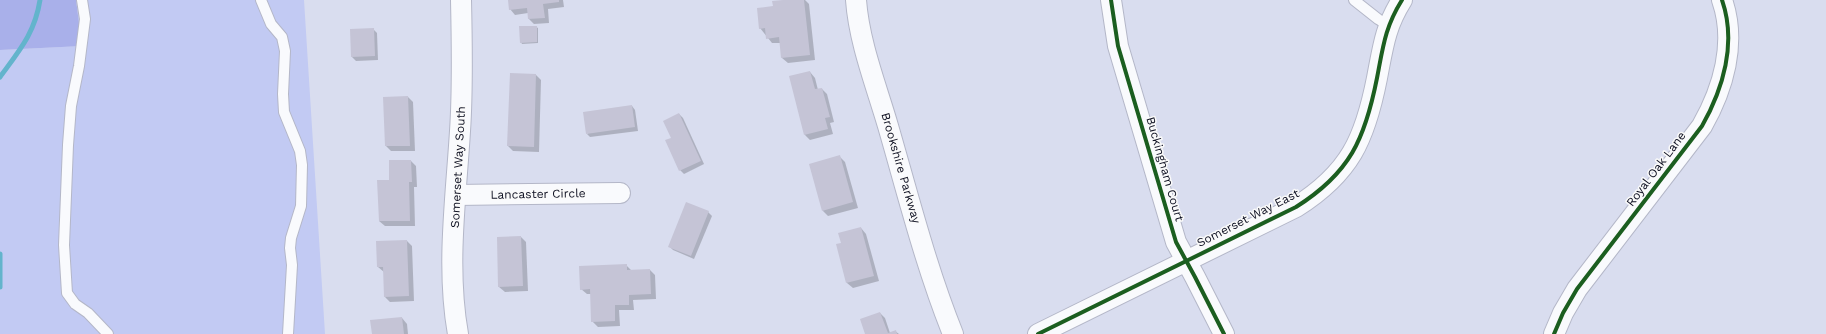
<svg xmlns="http://www.w3.org/2000/svg" width="1826" height="334" font-family="'Work Sans',sans-serif">
	<rect width="100%" height="100%" fill="#d9ddef"/>
	<path fill="#c2caf3" d="M76,0H304L325,334H0V50L82,46Z"/>
	<path fill="#a9b0ea" d="M0,0H76L82,46L0,50Z"/>
	<g fill="#0003">
		<path d="M509,0H563L564,7L548,9L549,23L534,24L529,19L528,13L515,15L510,9Z"/>
		<path d="M792,0H805L809,4L815,60L788,63L782,58L781,43H772L760,28L774,7Z"/>
		<path d="M536,27L538,28V43L522,44L521,42Z"/>
		<path d="M373,29L377,33L378,60L356,61L352,57L351,30Z"/>
		<path d="M810,72L815,78L818,90L822,89L827,94L834,122L830,123L833,134L810,140L805,135Z"/>
		<path d="M511,74L536,75L541,80L539,152L513,151L508,146Z"/>
		<path d="M408,97L413,102L415,151H391L386,146L384,98Z"/>
		<path d="M632,106L635,110L638,131L590,137L587,134Z"/>
		<path d="M679,114L683,118L704,164L684,174L680,170L672,138Z"/>
		<path d="M839,156L845,162L858,208L828,216L823,211L810,165Z"/>
		<path d="M411,161L416,166L417,187H414L415,226H385L379,221L391,181Z"/>
		<path d="M708,212L712,216L694,259L673,250L669,246Z"/>
		<path d="M861,228L866,234L879,281L853,288L847,283L842,243Z"/>
		<path d="M521,237L526,242L528,291L505,292L499,287Z"/>
		<path d="M407,241L412,246L414,301L390,302L385,297L384,272L378,267L377,242Z"/>
		<path d="M626,265L632,271L650,270L655,275L656,299L633,300L634,310H619L620,326L598,327L592,321L591,294H587L581,289Z"/>
		<path d="M880,313L885,318L890,333L895,331L899,334H866Z"/>
		<path d="M402,318L407,324L408,334H373Z"/>
	</g>
	<g fill="none" stroke-linecap="round" stroke-linejoin="round">
		<g stroke="#63b4cc" stroke-width="5">
			<path d="M0,77C19,51 35,33 40,0"/>
			<path d="M0,254V287"/>
		</g>
	</g>
	<g fill="#c5c4d6">
		<path d="M508,0H559V2L543,4L545,18L528,19L527,8L509,10Z"/>
		<path d="M783,0H804L810,55L781,58L779,37L766,39L765,28L759,29L757,8L773,6L772,1Z"/>
		<path d="M519,26H537V42L520,43Z"/>
		<path d="M374,28L375,56L351,57L350,29Z"/>
		<path d="M810,71L815,89L822,88L830,117L825,118L828,129L804,135L789,76Z"/>
		<path d="M510,73L536,74L534,147L507,146Z"/>
		<path d="M408,96L410,146H385L383,97Z"/>
		<path d="M632,105L635,127L586,134L583,112Z"/>
		<path d="M679,113L701,161L679,171L665,140L671,138L663,121Z"/>
		<path d="M840,155L853,202L822,211L809,164Z"/>
		<path d="M389,160H411L412,182H409L410,221H379L377,180H389Z"/>
		<path d="M686,202L709,211L691,256L668,247Z"/>
		<path d="M861,227L874,276L846,283L836,244L841,243L838,233Z"/>
		<path d="M521,236L523,286L498,287L497,237Z"/>
		<path d="M407,240L409,296L384,297L383,267H377L376,241Z"/>
		<path d="M627,264V270L650,269L651,294L629,295V305H615V321L591,322L590,289L580,290L579,266Z"/>
		<path d="M880,312L888,333L896,330L897,334H865L860,319Z"/>
		<path d="M402,317L404,334H372L370,320Z"/>
	</g>
	<g fill="none" stroke-linecap="round" stroke-linejoin="round">
		<defs>
			<g id="service">
				<path d="M82,0L85,19L79,66L71,106L68,145L64,245L67,293L75,304L88,313L108,334"/>
				<path d="M261,0L271,24L282,37L285,51L283,94L284,112L300,151L302,165L301,206L291,238L290,248L292,265L288,334"/>
				<path d="M1354,0L1378,19L1388,25"/>
			</g>
			<g id="minor">
				<path d="M856,0C859,42 876,85 888,126C908,195 926,267 953,334"/>
				<path d="M1111,0L1118,46L1176,242L1195,277L1224,334"/>
				<path d="M456,195L620,193"/>
				<path d="M458,334C446,267 456,198 460,131C463,87 462,43 461,0"/>
				<path d="M1038,334L1296,207C1350,173 1365,139 1377,78C1383,47 1385,27 1402,0"/>
				<path d="M1554,334L1563,313L1577,289L1702,126C1723,89 1737,43 1722,0"/>
			</g>
		</defs>
		<use href="#service" stroke="#b4b7c8" stroke-width="12"/>
		<use href="#minor" stroke="#b4b7c8" stroke-width="22"/>
		<use href="#service" stroke="#f9fafd" stroke-width="10"/>
		<use href="#minor" stroke="#f9fafd" stroke-width="20"/>
		<defs>
			<g id="cycleway">
				<path d="M1111,0L1118,46L1176,242L1195,277L1224,334"/>
				<path d="M1038,334L1296,207C1350,173 1365,139 1377,78C1383,47 1385,27 1402,0"/>
				<path d="M1554,334L1563,313L1577,289L1702,126C1723,89 1737,43 1722,0"/>
			</g>
		</defs>
		<use href="#cycleway" stroke="#fafafa" stroke-width="6"/>
		<use href="#cycleway" stroke="#1b5e20" stroke-width="4"/>
	</g>
	<g text-anchor="middle" dominant-baseline="central" stroke-width="3" stroke-linejoin="round" paint-order="stroke">
		<g font-size="12" fill="#0d0f21" stroke="#fafafa">
			<text transform="translate(458 167) rotate(-87)">Somerset Way South</text>
			<text transform="translate(901 168) rotate(74)">Brookshire Parkway</text>
			<text transform="translate(1165 169) rotate(74)">Buckingham Court</text>
			<text transform="translate(1656 169) rotate(-53)">Royal Oak Lane</text>
			<text transform="translate(538 194) rotate(-1)">Lancaster Circle</text>
			<text transform="translate(1248 218) rotate(-27)">Somerset Way East</text>
		</g>
	</g>
</svg>
